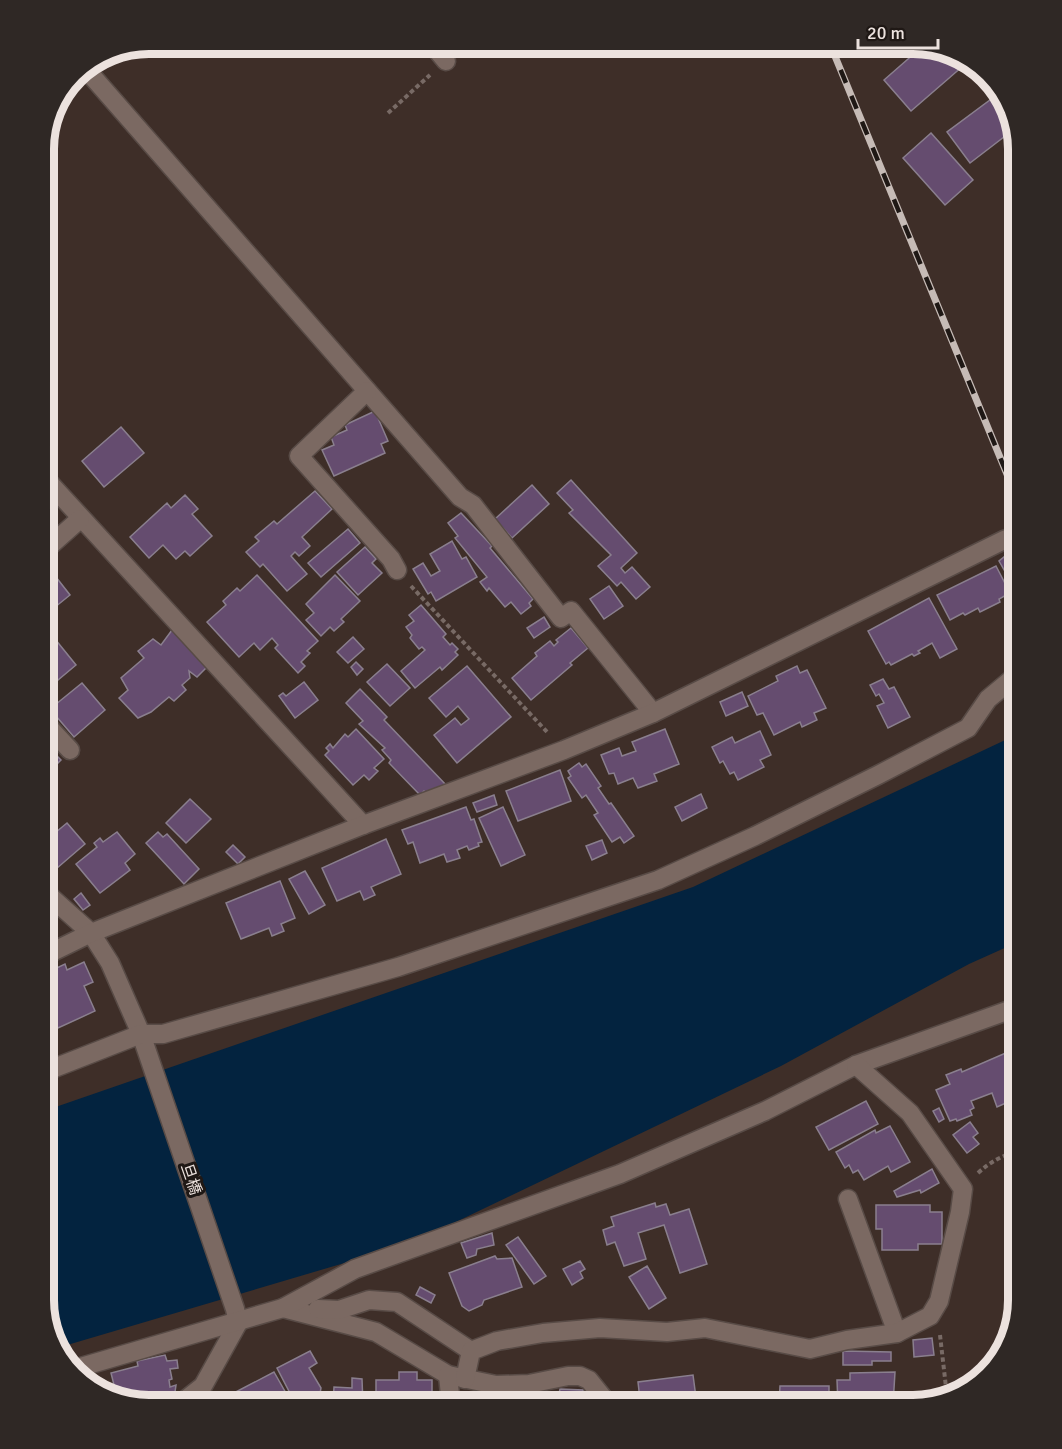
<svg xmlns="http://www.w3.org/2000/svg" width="1062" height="1449" font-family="Signika,'Noto Sans JP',sans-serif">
	<rect width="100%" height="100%" fill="#3e2e28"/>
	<path fill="#03233f" d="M1018,734V942L969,964L781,1066L412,1243L57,1348L44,1300V1111L693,887Z"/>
	<g fill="#654c6f" stroke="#8a7f8e" stroke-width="1.5">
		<path d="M924,45L953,54L963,66L911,111L884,80Z"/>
		<path d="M998,94L1007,105L1013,130L970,163L947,132Z"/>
		<path d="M931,133L973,180L945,205L903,158Z"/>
		<path d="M1018,172V189L1015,193L1006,183Z"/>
		<path d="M375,411L388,441L381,444L385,453L334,476L322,450L334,445L331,437L347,430L345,425Z"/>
		<path d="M121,427L144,453L104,487L82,461Z"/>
		<path d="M571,480L637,553L621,568L625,573L632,567L650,587L636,599L621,582L617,586L598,566L611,555L569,513L573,510L557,493Z"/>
		<path d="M532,485L549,504L512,538L495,519Z"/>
		<path d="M315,491L332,509L302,537L310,546L299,556L295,552L291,556L307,574L287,591L263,564L260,567L246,552L259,541L255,537L274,521L277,524Z"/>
		<path d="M185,495L198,509L192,514L212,536L190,556L185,551L176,559L163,545L149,558L130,537L167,503L171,508Z"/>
		<path d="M461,513L492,546L490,548L533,599L529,603L531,606L521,614L511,602L505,607L489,588L487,591L480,582L487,577L455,538L458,536L448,523Z"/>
		<path d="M348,529L360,543L321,577L308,563Z"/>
		<path d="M452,541L462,559L466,557L477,577L436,601L431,592L428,594L413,569L423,563L431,576L440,571L430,554Z"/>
		<path d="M365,547L376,559L372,563L382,573L358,595L337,572Z"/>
		<path d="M1004,557L1018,583V591L1013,581L1011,582L999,561Z"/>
		<path d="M45,563L70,595L44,616V564Z"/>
		<path d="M996,566L1010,593L999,599L1000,602L980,612L978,608L965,615L963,613L950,620L937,595Z"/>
		<path d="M257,575L318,641L307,651L310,653L301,662L305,666L298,673L275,648L278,645L272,638L260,650L254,643L239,657L207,622L226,605L223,601L237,588L240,591Z"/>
		<path d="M335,575L360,601L341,619L344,622L334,631L330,627L321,636L306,620L314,613L306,604Z"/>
		<path d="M609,586L623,606L604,619L590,599Z"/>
		<path d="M929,598L957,649L940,658L932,643L918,651L920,653L914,656L912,654L891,665L889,662L886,664L868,631Z"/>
		<path d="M421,605L446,634L443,637L450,645L452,643L458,649L455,652L458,655L442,670L440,667L415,688L401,671L425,650L422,647L419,649L410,638L412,635L406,627L414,621L409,615Z"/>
		<path d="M544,617L550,627L534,638L527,628Z"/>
		<path d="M175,626L210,664L197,677L189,671L190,678L182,685L186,690L174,701L169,697L151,712L138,718L119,698L128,690L121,678L144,658L138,651L153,639L161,645Z"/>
		<path d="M571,628L588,648L570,663L572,665L531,700L512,678L537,656L535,653L550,641L554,646L558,642L556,640Z"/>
		<path d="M353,637L364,649L348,663L337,652Z"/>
		<path d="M55,639L76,665L46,690L44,686V648Z"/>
		<path d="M356,662L363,669L357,675L351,667Z"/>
		<path d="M387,664L410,688L390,706L367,682Z"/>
		<path d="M467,666L511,717L457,763L434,735L455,718L461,725L469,719L458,706L446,717L429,698Z"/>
		<path d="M797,666L800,673L807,670L826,708L814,713L817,720L802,727L800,722L774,735L763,713L757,715L748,696L778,681L776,676Z"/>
		<path d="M883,679L889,689L894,687L910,717L888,728L877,706L884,703L879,694L876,696L870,685Z"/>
		<path d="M304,682L318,700L295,718L279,696L283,693L286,696Z"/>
		<path d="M82,683L105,710L74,737L50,709Z"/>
		<path d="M360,689L387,717L384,720L447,786L427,794L424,791L420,795L389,763L391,760L382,750L385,748L359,724L363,721L346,703Z"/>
		<path d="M742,692L748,706L726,716L720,702Z"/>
		<path d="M356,729L384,759L374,768L378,771L369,780L364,775L353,785L325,755L329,751L326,748L330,744L333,748L345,734L348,737Z"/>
		<path d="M665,729L679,764L654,774L657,781L638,788L633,778L618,784L614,773L609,774L601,755L619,748L622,756L636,751L632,742Z"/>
		<path d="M760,731L771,755L760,760L764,767L738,780L734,772L730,774L723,761L720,763L712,747L732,737L735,743Z"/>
		<path d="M44,743L61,760L44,777Z"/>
		<path d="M579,763L582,767L586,764L601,786L598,788L609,804L611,803L634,836L624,843L620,837L612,842L594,815L598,813L586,795L582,798L568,778L571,776L568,771Z"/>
		<path d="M560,770L571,801L518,821L506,791Z"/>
		<path d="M701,794L707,808L682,821L675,807Z"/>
		<path d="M494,795L497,805L477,812L473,803Z"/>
		<path d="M190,799L211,819L186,843L166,823Z"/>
		<path d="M466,807L471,820L474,819L482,842L478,843L479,846L469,850L467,846L457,850L460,858L447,862L444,854L420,863L413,842L408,844L402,830Z"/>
		<path d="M503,807L525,855L501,866L479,818Z"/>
		<path d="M67,823L85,844L49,875L44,869V842Z"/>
		<path d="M117,832L135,854L125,863L130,870L100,893L76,864L97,847L94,843L100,838L103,842Z"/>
		<path d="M158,832L163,837L167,834L199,869L184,884L146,843Z"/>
		<path d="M386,839L401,874L371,887L375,895L364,900L360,891L337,901L322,868Z"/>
		<path d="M602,840L607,853L592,860L586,846Z"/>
		<path d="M233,845L245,857L238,864L226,852Z"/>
		<path d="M305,871L325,905L309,914L289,879Z"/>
		<path d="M280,881L295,918L281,924L284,931L272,936L269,928L241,939L226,903Z"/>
		<path d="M81,893L90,905L83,910L74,899Z"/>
		<path d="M84,962L93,982L84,986L95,1011L58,1028L46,1002L44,1003V974L65,964L67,970Z"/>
		<path d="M1008,1052L1009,1054L1014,1053L1018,1063V1101L1017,1098L997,1107L992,1093L971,1101L974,1108L970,1110L972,1115L957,1121L956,1119L950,1121L936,1090L950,1084L946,1075L961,1069L962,1072Z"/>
		<path d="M866,1101L878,1124L829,1150L816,1127Z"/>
		<path d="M939,1108L944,1119L939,1122L933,1111Z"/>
		<path d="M970,1122L978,1133L973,1137L979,1144L967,1153L953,1135Z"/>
		<path d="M890,1126L910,1162L891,1172L888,1166L864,1180L858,1170L853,1173L849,1165L845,1168L836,1152L875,1130L876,1133Z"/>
		<path d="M932,1169L939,1183L921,1193L920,1190L897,1197L894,1191Z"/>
		<path d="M655,1203L656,1207L666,1204L670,1215L689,1209L707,1264L680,1273L664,1225L638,1233L646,1259L624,1266L615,1242L607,1245L603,1230L614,1226L611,1217Z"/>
		<path d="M876,1205H930V1212H942V1244H918V1250H882V1229H876Z"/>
		<path d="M492,1233L494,1245L477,1249L476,1255L467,1258L461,1243Z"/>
		<path d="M518,1237L546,1276L534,1284L506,1245Z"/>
		<path d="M495,1256L497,1259L512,1258L522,1287L484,1300L482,1305L469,1311L462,1306L449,1273Z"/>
		<path d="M580,1261L585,1269L580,1272L583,1278L572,1285L563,1269Z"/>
		<path d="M647,1266L666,1298L649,1309L629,1277Z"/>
		<path d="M420,1287L435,1295L431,1303L416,1295Z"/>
		<path d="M932,1338L934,1355L914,1357L913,1340Z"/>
		<path d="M310,1351L317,1363L309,1368L321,1388L318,1405H287L294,1401L277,1368Z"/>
		<path d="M843,1351L891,1352V1361H872V1365H843Z"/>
		<path d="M165,1355L167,1361L177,1360L178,1368L170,1369L172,1379L169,1380L170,1387L176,1385L175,1392L143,1399L144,1405L117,1397L111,1373L138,1366L137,1361Z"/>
		<path d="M274,1372L287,1395L268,1405H211Z"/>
		<path d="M399,1372H417V1380H432V1405H376V1380H399Z"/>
		<path d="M895,1372L893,1405H838L837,1380H850V1373Z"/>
		<path d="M693,1375L697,1405H637L636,1400H640L638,1382Z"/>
		<path d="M94,1377L95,1381L99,1380L101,1384L107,1383L111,1396L96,1391L85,1380Z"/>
		<path d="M352,1378L362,1379L363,1405H333L334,1387L352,1388Z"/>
		<path d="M780,1386H829V1405H779Z"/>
		<path d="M560,1389L583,1390V1405H552V1394H559Z"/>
		<path d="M476,1393L551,1394V1405H476Z"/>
	</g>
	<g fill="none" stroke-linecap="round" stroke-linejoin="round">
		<defs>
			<g id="minor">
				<path d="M432,44L446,61"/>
				<path d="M85,68L460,497L473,505L561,618L571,611L653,713"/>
				<path d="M367,391L299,456L391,559L397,570"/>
				<path d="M44,477L363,825"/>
				<path d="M44,551L80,519"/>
				<path d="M44,722L70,750"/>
				<path d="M44,891L91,933L110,963L141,1034L235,1309L238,1323L203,1386L179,1405"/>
				<path d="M44,956L91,933L363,825L564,750L653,713L1004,540L1018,535"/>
				<path d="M44,1072L141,1034H163L398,967L658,880L755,836L878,775L968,728L988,699L1018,674"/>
				<path d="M848,1199L897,1333"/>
				<path d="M283,1308L376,1332L448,1375L496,1385L529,1384L568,1376H580L589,1380L609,1405"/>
				<path d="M318,1309L339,1310L369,1300L397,1302L471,1351"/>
				<path d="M74,1369L283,1308L355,1269L620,1174L765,1111L856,1065L1018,1007"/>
				<path d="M448,1375L451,1405"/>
				<path d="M465,1379L471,1351L497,1341L543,1333L600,1328L667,1332L705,1328L810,1349L847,1340L897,1333L930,1316L939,1301L960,1212L963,1189L910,1113L856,1065"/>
			</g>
		</defs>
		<use href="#minor" stroke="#584b46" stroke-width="21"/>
		<g stroke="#786a65" stroke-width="4" stroke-dasharray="4.5 3" stroke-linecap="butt">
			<path d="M388,113L430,75"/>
			<path d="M411,586L547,732"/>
			<path d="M978,1173C991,1161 1002,1156 1018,1151"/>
			<path d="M940,1335L947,1396"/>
		</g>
		<use href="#minor" stroke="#7b6962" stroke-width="18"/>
		<defs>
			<path id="rail" d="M830,44L1018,501"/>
		</defs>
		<use href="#rail" stroke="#c6bbb6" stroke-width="7"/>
		<use href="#rail" stroke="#1f1815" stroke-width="4.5" stroke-dasharray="14" stroke-linecap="butt"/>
	</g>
	<g text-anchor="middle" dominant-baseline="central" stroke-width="6" stroke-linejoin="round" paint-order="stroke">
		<g font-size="16" fill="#ece2de" stroke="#1f1815">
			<text transform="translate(191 1179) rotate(71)">旦橋</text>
		</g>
	</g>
	<path d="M0 0H1062V1449H0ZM149 54H913A95 95 0 0 1 1008 149V1300A95 95 0 0 1 913 1395H149A95 95 0 0 1 54 1300V149A95 95 0 0 1 149 54Z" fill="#2f2825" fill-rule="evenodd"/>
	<path fill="none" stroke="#ece2de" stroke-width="8" d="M149 54H913A95 95 0 0 1 1008 149V1300A95 95 0 0 1 913 1395H149A95 95 0 0 1 54 1300V149A95 95 0 0 1 149 54Z"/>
	<path d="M858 39v9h80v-9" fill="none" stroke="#ece2de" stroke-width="3"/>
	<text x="867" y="39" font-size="18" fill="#ece2de" stroke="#1f1815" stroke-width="4.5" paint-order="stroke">20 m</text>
</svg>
